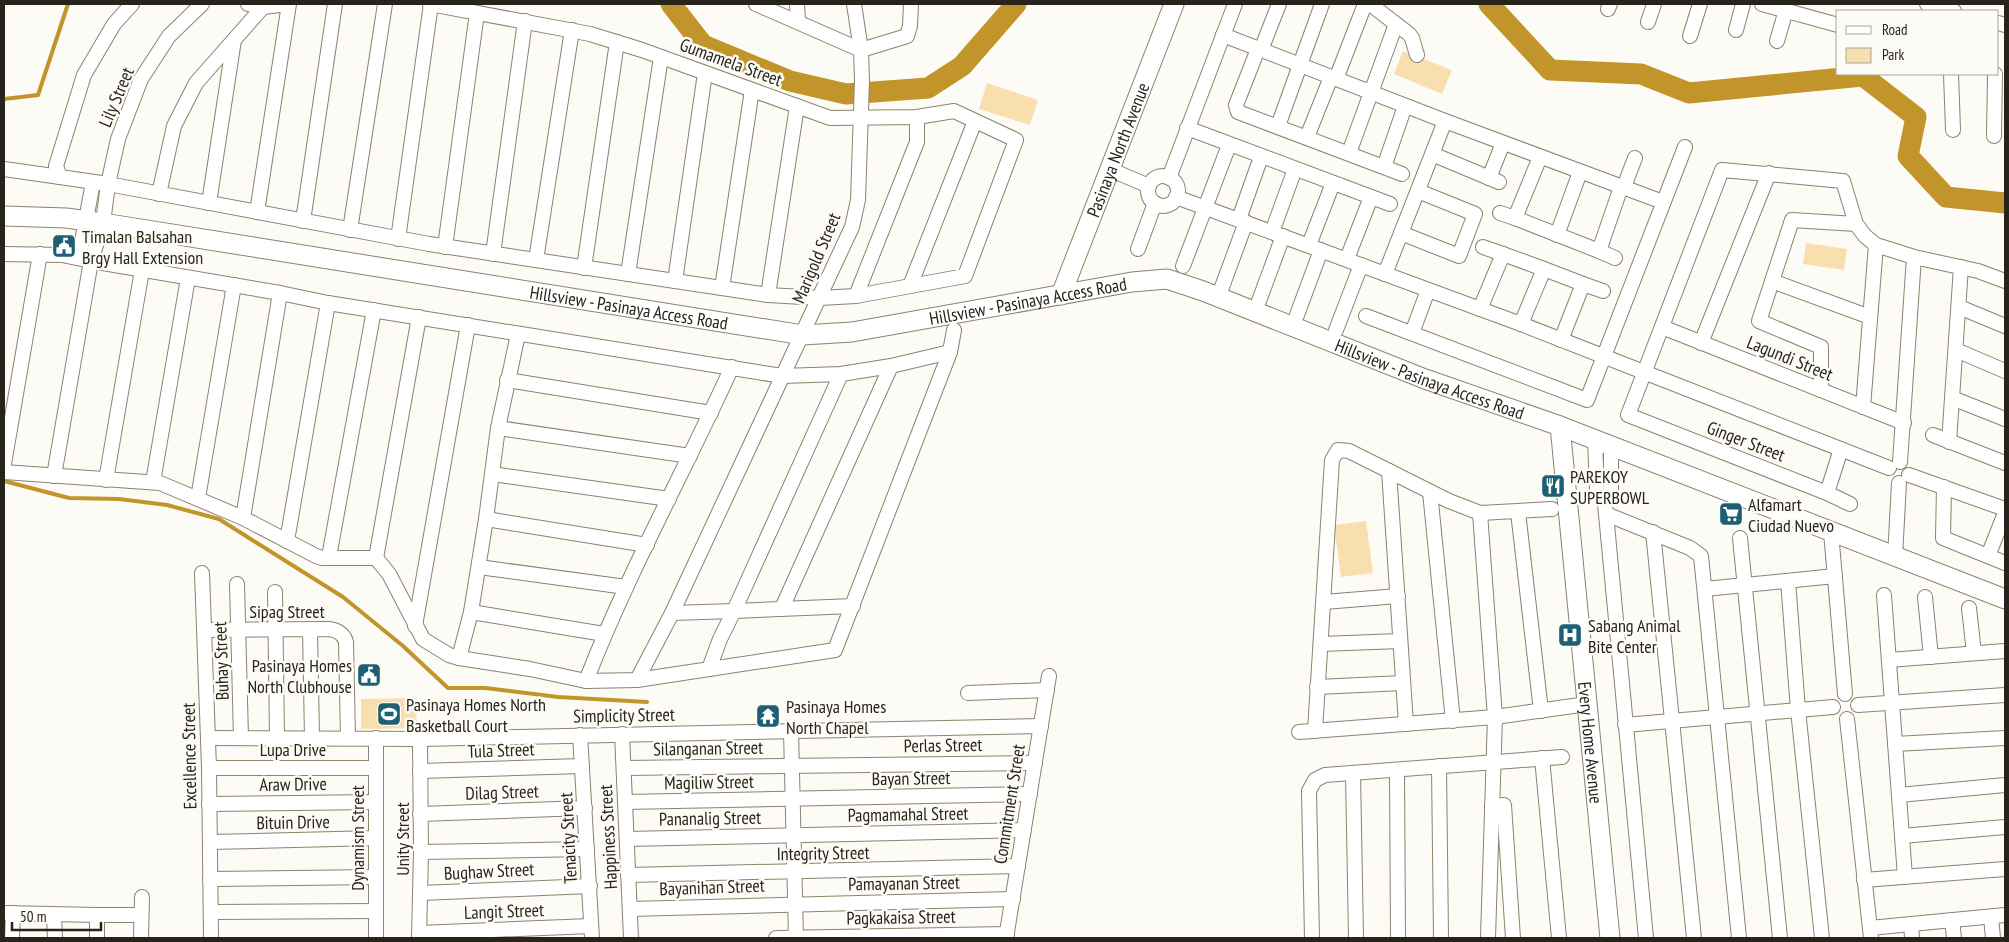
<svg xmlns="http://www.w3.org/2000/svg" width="2009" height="942" font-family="'PT Sans Narrow',sans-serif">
	<rect width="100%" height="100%" fill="#fdfbf6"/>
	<g fill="#f8dfad">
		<path d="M1403,51L1452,70L1442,94L1394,74Z"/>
		<path d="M987,83L1038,100L1030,125L979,109Z"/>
		<path d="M1806,243L1847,249L1844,270L1803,264Z"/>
		<path d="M1366,521L1373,573L1341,577L1334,525Z"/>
		<path d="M416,698L417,728L361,729V699Z"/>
	</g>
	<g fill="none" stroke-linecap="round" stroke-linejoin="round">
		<g stroke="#c2952b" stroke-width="4">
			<path d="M4,99L38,95L68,4"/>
			<path d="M4,481L69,498L119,499L167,505L219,519L343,597L403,646L448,688H485L558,697L647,702"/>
		</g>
		<g stroke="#c2952b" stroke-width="21">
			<path d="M671,4L703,45L790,81L846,94L928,88L962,66L1016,4"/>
			<path d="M1489,4L1550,70L1641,74L1689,93L1863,76L1916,117L1908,156L1946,197L2005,203"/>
		</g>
		<defs>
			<g id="street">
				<path d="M132,4L114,24L84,75L56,166L60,177L108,184L429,244L768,295L820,298L856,296L965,276L1016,140L954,111L917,117L830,118L642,50L590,34L430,4"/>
				<path d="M248,4L263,7L288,4"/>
				<path d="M756,4L861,50L907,36L910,26L911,4"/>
				<path d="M797,4L798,22"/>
				<path d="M1370,4L1409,34L1412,38L1417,55"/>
				<path d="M1762,4L1838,25"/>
				<path d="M1927,4L1954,11"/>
				<path d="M1608,9L1610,4"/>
				<path d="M1648,22L1654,4"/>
				<path d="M1998,23L2005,25"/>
				<path d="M1736,30L1743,4"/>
				<path d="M1223,35L1445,121L1663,202"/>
				<path d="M1690,36L1700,4"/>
				<path d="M1777,41L1786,10"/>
				<path d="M1258,49L1236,105L1238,112L1402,174"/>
				<path d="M1261,50L1279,4"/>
				<path d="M1951,74L1953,130"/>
				<path d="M1336,79L1365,4"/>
				<path d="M1278,126L1322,4"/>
				<path d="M1187,128L1390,204"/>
				<path d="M1994,136L1995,74"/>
				<path d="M1307,137L1331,77"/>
				<path d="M1349,153L1396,24"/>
				<path d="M1432,154L1499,182"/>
				<path d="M1540,157L1515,218L1599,251L1621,187"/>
				<path d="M1384,167L1405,106"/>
				<path d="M4,169L60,177"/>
				<path d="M1109,169L1149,186"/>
				<circle cx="1163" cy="191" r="15"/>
				<path d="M1169,178L1235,4"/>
				<path d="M1489,178L1503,143"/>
				<path d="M1624,187L1635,158"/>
				<path d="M159,194L174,126L196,83L263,7"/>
				<path d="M1176,197L1521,324L1889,468"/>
				<path d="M209,203L234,40"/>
				<path d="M257,212L289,4"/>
				<path d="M1500,213L1515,218"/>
				<path d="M1239,219L1261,157"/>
				<path d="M303,221L335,4"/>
				<path d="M350,230L385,4"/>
				<path d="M1272,232L1295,169"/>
				<path d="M1401,233L1459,256L1475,214L1418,191"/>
				<path d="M1557,235L1580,172"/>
				<path d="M398,239L431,4"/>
				<path d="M1309,245L1333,183"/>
				<path d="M445,247L477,13"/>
				<path d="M1483,247L1503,254"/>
				<path d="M1138,249L1155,203"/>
				<path d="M1599,251L1615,258"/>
				<path d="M4,254L62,255L91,261L280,293L328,303L782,376L841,374L891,366L950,352"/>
				<path d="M493,254L525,21"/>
				<path d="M79,258L93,182"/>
				<path d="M1347,259L1371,197"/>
				<path d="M536,260L572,30"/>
				<path d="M1183,266L1229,145"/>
				<path d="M584,268L617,42"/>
				<path d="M628,274L661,57"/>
				<path d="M1385,274L1445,121"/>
				<path d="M675,281L705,73"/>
				<path d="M1772,281L1870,317"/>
				<path d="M1583,284L1603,291"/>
				<path d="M910,286L975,121"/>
				<path d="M1222,287L1246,222"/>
				<path d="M722,288L752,90"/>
				<path d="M768,295L797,106"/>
				<path d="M856,296L917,142V117"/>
				<path d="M1259,301L1283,236"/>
				<path d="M1959,307L2005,326"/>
				<path d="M1480,309L1503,254L1544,269"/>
				<path d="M1297,315L1321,250"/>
				<path d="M1366,316L1587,400L1685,147"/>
				<path d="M1521,324L1544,269L1583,284L1561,340"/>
				<path d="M1662,327L1904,423"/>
				<path d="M1336,330L1361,265"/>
				<path d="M1412,333L1428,290"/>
				<path d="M518,334L498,428L486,519L471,612L459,658L530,669L586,681L637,680L835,650L950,352L954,330"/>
				<path d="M1701,343L1769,173"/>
				<path d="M1956,350L2005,371"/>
				<path d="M507,380L711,413"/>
				<path d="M1821,390V347L1759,321L1792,220L1856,224"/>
				<path d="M1952,398L2005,419"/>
				<path d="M1863,407L1876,245"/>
				<path d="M498,428L690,456"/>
				<path d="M1933,435L2005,463"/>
				<path d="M1595,439L1597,491L1605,504L1606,514L1646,938"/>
				<path d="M1949,442L1961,267"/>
				<path d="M1900,462L1914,257"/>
				<path d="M4,464L40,254"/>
				<path d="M1389,471L1406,724"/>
				<path d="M4,472L160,483L243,518L316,556L322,558H376L389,574L423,639L449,655L459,658"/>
				<path d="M492,474L669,499"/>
				<path d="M1909,475L2005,509"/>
				<path d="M54,476L91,261L103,223L108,184L118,139L141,79L169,36L202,4"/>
				<path d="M106,480L142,270"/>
				<path d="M153,482L188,278"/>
				<path d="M1944,487L1943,538L2005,563"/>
				<path d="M1430,492L1453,721"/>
				<path d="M1827,493L1841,449"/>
				<path d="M198,498L234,285"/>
				<path d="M1605,504L1611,494V445"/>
				<path d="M1850,504L1827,493L1628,415L1722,170L1843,181L1856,224L1865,236L1876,245L1914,257L1978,271L2005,281"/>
				<path d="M1518,512L1541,711"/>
				<path d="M1480,513L1495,717L1488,938"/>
				<path d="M1606,514L1690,548L1701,556L1739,938"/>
				<path d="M243,518L280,293"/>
				<path d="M486,519L647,545"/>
				<path d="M1653,532L1694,938"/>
				<path d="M1831,532L1845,694"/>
				<path d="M1740,538L1780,938"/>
				<path d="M287,541L328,303"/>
				<path d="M1988,556L2005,513"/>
				<path d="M329,557L374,310"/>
				<path d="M1895,557L1899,483"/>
				<path d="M376,558L419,317"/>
				<path d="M479,567L626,587"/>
				<path d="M202,573L209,768L211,938"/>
				<path d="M1788,581L1798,710L1822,938"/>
				<path d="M237,584L241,738"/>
				<path d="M1705,589L1835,576"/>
				<path d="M275,592L277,738"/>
				<path d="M1884,595L1905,877"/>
				<path d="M1925,597L1931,657"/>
				<path d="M1324,602L1398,596"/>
				<path d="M782,608L891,366"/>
				<path d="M1969,608L1974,653"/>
				<path d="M471,612L604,634"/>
				<path d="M672,613L734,611L841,374"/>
				<path d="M415,626L468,325"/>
				<path d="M310,629L312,738"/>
				<path d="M205,630L329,629C337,630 344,634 346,642L348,738"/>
				<path d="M1321,644L1400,641"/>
				<path d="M1889,660L2005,651"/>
				<path d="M709,669L720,639L734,611L853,606"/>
				<path d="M637,680L672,613L852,227L858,200L862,80L861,50L854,4"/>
				<path d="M586,681C628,573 684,472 732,367"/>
				<path d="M1317,687L1403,683"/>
				<path d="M968,693L1047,690"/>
				<path d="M1858,705L2005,695"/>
				<path d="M1847,719L1871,938"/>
				<path d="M1625,725L1833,707"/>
				<path d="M791,731L796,938"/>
				<path d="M1315,731L1332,460L1338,450L1349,451L1449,501L1480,513L1552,509"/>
				<path d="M1299,732L1495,717L1587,704"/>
				<path d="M622,734L631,938"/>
				<path d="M580,735L592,938"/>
				<path d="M208,738L420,739L1041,726"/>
				<path d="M1895,744L2005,738"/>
				<path d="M1542,758L1559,938"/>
				<path d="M1439,766L1441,938"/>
				<path d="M209,768H376"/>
				<path d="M624,768L1035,763"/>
				<path d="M1397,770L1398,938"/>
				<path d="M420,771L582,766"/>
				<path d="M1353,773L1356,938"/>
				<path d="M1899,795L2005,785"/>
				<path d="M625,802L1030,794"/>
				<path d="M209,804L376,802"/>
				<path d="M1492,806L1504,805L1513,938"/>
				<path d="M420,814L585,808"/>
				<path d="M1902,836L2005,827"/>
				<path d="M627,839L1024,830"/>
				<path d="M210,842L376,838"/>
				<path d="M421,852L587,849"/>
				<path d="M628,875L1018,866"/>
				<path d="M210,879L376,877"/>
				<path d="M1864,880L2005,869"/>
				<path d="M421,893L590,886"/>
				<path d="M630,909L1013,899"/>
				<path d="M211,912L376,911"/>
				<path d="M4,913L97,915V938"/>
				<path d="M54,915L55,938"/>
				<path d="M97,915H141"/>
				<path d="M1991,917L1993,938"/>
				<path d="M1952,920L1954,938"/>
				<path d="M1911,924L1912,938"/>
				<path d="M1870,928L2005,915"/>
				<path d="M419,933L591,926"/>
				<path d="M12,938L13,913"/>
				<path d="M141,938L142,897"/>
				<path d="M376,938V738"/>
				<path d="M419,938L421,852L420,739"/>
				<path d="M776,938L1007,934"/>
				<path d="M1006,938L1049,676"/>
				<path d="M1312,938L1309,791L1315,780L1325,775L1562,757"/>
			</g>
			<g id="secondary">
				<path id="s1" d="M4,216L66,218L103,223L803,335L852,332L1132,282L1167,279L1203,291L1425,379L1560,426L2005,599"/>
				<path id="s2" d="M1061,295L1174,4"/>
				<path id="s3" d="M1560,426L1610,938"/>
			</g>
		</defs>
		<use href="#street" stroke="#8c826d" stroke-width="16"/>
		<use href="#secondary" stroke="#8c826d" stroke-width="21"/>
		<use href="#street" stroke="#fff" stroke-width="14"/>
		<use href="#secondary" stroke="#fff" stroke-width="19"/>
	</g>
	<defs>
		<symbol id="civic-square" viewBox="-11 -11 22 22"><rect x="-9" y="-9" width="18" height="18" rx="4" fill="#1d5f73" stroke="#fdfbf6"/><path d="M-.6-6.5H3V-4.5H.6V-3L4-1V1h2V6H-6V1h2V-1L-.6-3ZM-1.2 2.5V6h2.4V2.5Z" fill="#fff"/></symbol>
		<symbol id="restaurant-square" viewBox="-11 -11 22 22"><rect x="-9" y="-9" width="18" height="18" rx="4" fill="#1d5f73" stroke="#fdfbf6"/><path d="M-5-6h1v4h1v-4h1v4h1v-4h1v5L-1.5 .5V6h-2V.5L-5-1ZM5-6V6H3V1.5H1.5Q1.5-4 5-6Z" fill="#fff"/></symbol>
		<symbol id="supermarket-square" viewBox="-11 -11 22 22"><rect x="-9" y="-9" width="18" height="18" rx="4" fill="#1d5f73" stroke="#fdfbf6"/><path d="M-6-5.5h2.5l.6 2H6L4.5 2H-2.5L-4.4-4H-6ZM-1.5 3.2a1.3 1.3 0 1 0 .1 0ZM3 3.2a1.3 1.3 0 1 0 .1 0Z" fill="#fff"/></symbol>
		<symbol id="hospital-square" viewBox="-11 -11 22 22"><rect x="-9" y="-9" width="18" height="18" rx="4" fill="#1d5f73" stroke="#fdfbf6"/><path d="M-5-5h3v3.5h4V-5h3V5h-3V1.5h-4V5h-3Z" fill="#fff"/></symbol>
		<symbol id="stadium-square" viewBox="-11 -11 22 22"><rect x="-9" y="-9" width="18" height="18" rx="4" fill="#1d5f73" stroke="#fdfbf6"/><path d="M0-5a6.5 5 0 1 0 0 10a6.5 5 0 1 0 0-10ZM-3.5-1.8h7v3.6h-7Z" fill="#fff"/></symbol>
		<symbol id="temple-square" viewBox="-11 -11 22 22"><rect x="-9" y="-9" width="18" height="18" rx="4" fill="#1d5f73" stroke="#fdfbf6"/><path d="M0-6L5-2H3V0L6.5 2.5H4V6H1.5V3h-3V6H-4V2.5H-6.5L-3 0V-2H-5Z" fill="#fff"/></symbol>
	</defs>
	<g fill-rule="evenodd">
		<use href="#civic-square" x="50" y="232" width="28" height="28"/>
		<use href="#restaurant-square" x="1539" y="472" width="28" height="28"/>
		<use href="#supermarket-square" x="1717" y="500" width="28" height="28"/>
		<use href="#hospital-square" x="1556" y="621" width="28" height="28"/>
		<use href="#civic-square" x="355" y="661" width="28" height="28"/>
		<use href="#stadium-square" x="375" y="700" width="28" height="28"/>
		<use href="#temple-square" x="754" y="702" width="28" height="28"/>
	</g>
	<g text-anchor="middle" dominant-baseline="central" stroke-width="5" stroke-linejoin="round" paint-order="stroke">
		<g font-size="18" fill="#28241c" stroke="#fdfbf6">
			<text transform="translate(731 62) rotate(20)">Gumamela Street</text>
			<text transform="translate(116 97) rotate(-67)">Lily Street</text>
			<text stroke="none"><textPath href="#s2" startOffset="156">Pasinaya North Avenue</textPath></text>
			<text transform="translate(816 258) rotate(-67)">Marigold Street</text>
			<text stroke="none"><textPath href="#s1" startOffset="1036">Hillsview - Pasinaya Access Road</textPath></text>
			<text stroke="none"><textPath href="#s1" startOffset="632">Hillsview - Pasinaya Access Road</textPath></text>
			<text transform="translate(1790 358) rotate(22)">Lagundi Street</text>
			<text stroke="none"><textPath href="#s1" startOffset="1458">Hillsview - Pasinaya Access Road</textPath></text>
			<text transform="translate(1746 441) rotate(21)">Ginger Street</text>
			<text x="287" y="611">Sipag Street</text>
			<text transform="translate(221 661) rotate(-92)">Buhay Street</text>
			<text transform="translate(624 715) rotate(-1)">Simplicity Street</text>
			<text stroke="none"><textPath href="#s3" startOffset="318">Every Home Avenue</textPath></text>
			<text transform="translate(943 745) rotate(-1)">Perlas Street</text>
			<text transform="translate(708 748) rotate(-1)">Silanganan Street</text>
			<text x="293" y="749">Lupa Drive</text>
			<text transform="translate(501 750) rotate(-2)">Tula Street</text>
			<text transform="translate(189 756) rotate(-91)">Excellence Street</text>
			<text transform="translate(911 778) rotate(-1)">Bayan Street</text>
			<text transform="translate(709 782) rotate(-1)">Magiliw Street</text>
			<text transform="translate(293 784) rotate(-1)">Araw Drive</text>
			<text transform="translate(502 792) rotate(-2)">Dilag Street</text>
			<text transform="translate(1009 804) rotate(-81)">Commitment Street</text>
			<text transform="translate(908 814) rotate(-1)">Pagmamahal Street</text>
			<text transform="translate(710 818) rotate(-1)">Pananalig Street</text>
			<text transform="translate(293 822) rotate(-1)">Bituin Drive</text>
			<text transform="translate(608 837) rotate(-93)">Happiness Street</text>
			<text transform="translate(357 838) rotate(-90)">Dynamism Street</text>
			<text transform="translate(568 838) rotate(-93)">Tenacity Street</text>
			<text transform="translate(402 839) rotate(-90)">Unity Street</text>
			<text transform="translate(823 853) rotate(-1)">Integrity Street</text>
			<text transform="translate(489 871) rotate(-3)">Bughaw Street</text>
			<text transform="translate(904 883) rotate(-1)">Pamayanan Street</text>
			<text transform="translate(712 887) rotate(-2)">Bayanihan Street</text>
			<text transform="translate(504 911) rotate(-2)">Langit Street</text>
			<text transform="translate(901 917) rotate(-1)">Pagkakaisa Street</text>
		</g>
		<g font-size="18" fill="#28241c" stroke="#fdfbf6" text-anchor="start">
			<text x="82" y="236">Timalan Balsahan<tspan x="82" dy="21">Brgy Hall Extension</tspan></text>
			<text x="1570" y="476">PAREKOY<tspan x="1570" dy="21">SUPERBOWL</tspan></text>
			<text x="1748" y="504">Alfamart<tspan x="1748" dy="21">Ciudad Nuevo</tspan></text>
			<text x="1588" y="625">Sabang Animal<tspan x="1588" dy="21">Bite Center</tspan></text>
			<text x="352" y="665" text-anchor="end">Pasinaya Homes<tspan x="352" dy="21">North Clubhouse</tspan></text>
			<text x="406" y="704">Pasinaya Homes North<tspan x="406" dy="21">Basketball Court</tspan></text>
			<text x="786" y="706">Pasinaya Homes<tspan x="786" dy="21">North Chapel</tspan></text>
		</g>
	</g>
	<rect width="2009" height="942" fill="none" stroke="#28241c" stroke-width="10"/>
	<rect x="1836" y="10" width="162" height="65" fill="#fdfbf6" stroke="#a8a59f"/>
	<rect x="1846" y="26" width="25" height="8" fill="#ffffff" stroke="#a8a59f"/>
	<text x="1882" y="35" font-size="15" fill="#28241c">Road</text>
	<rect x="1846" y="48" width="25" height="15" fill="#f8dfad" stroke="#a8a59f"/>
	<text x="1882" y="60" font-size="15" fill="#28241c">Park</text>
	<path d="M12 922v8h89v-8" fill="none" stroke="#28241c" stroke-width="2.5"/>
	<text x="20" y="922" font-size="15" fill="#28241c" stroke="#fdfbf6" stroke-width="4" paint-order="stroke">50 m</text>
</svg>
